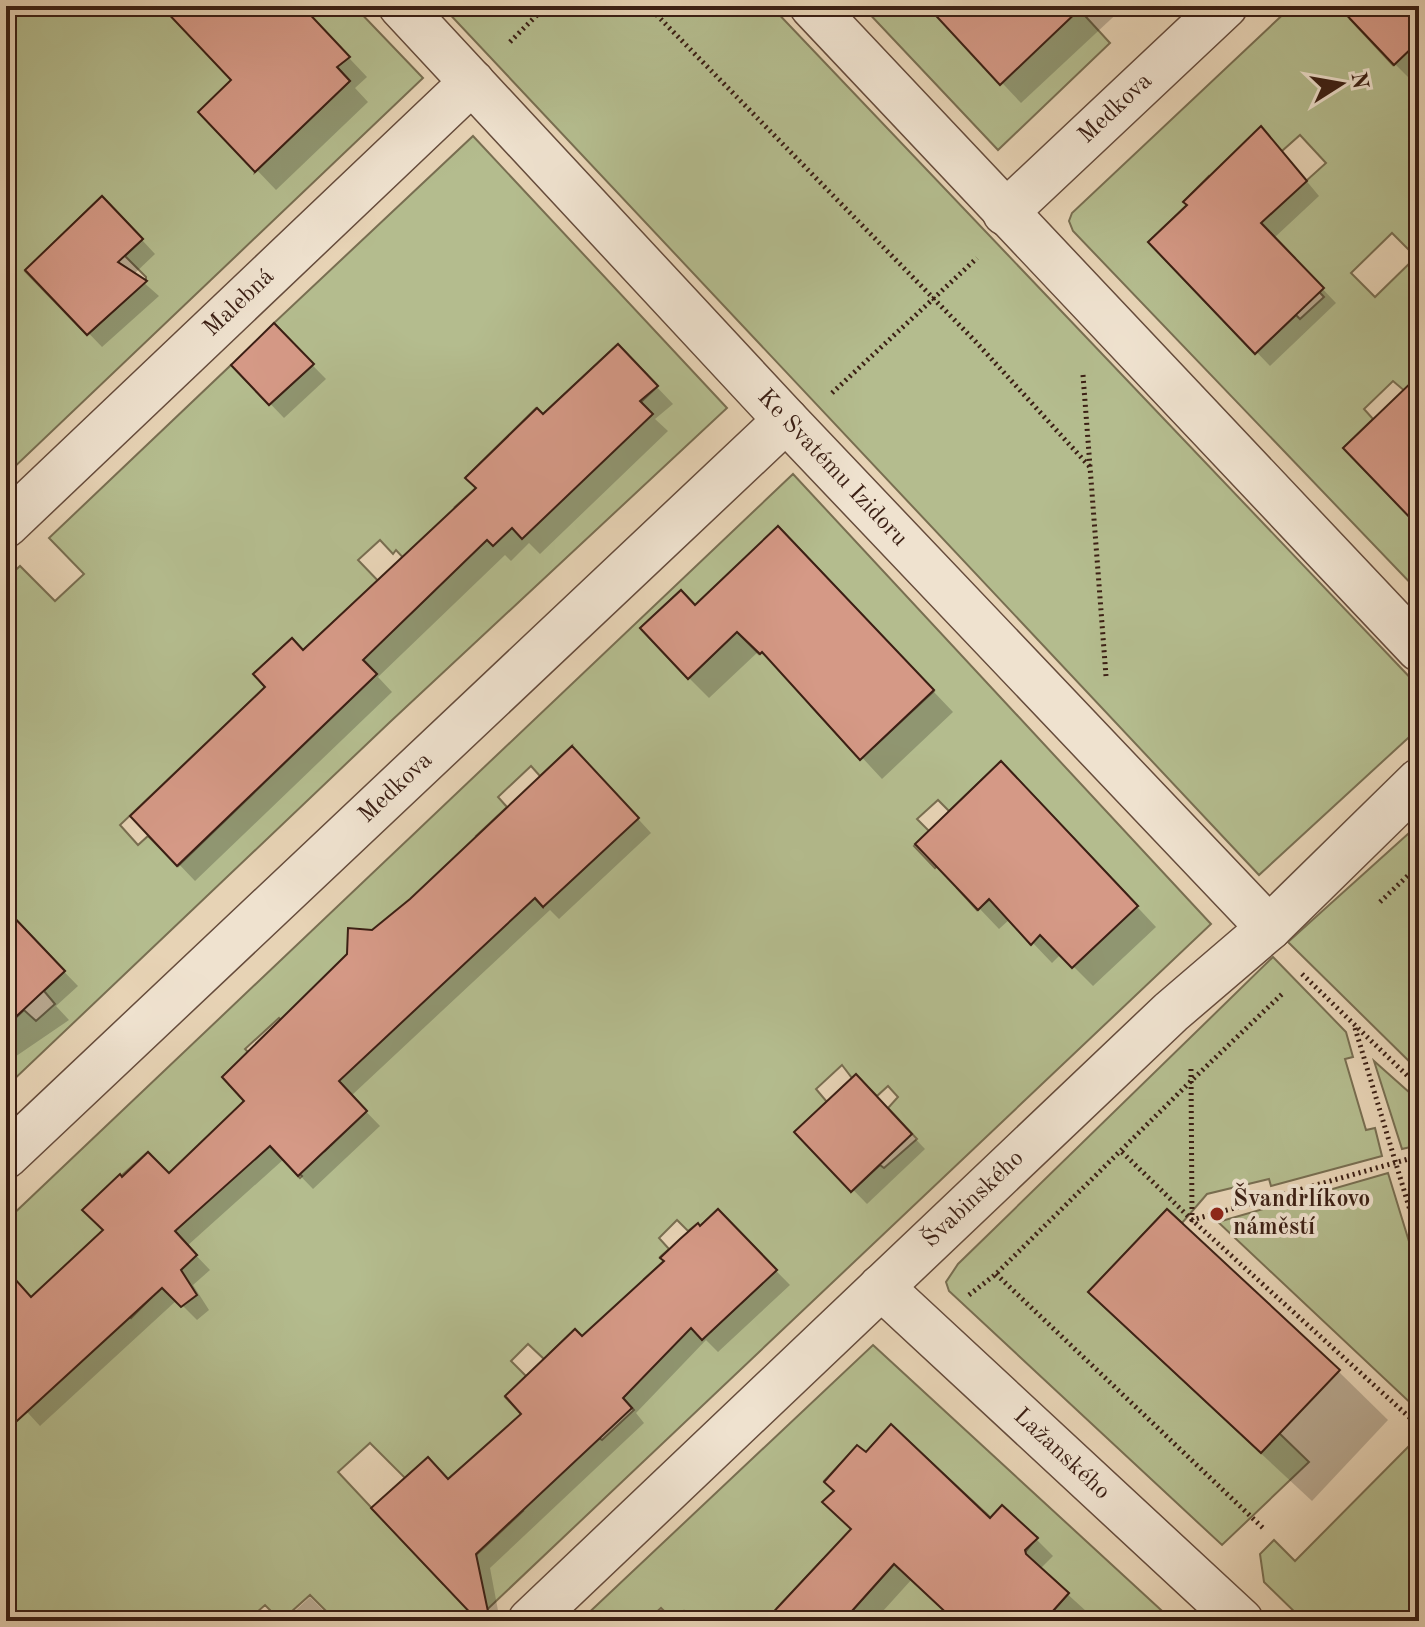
<svg xmlns="http://www.w3.org/2000/svg" width="1425" height="1627" font-family="'Old Standard TT',serif">
	<rect width="100%" height="100%" fill="#e7d3b5"/>
	<filter id="stains"><feTurbulence type="fractalNoise" baseFrequency=".0025" numOctaves="4"/><feColorMatrix values="0 0 0 0 .2 0 0 0 0 .09 0 0 0 0 .02 0 0 0 .5 -.17"/></filter>
	<radialGradient id="worn" r=".72"><stop offset=".6" stop-color="#630" stop-opacity="0"/><stop offset="1" stop-color="#630" stop-opacity=".3"/></radialGradient>
	<g fill="#b4bc8e" stroke="#786e51" stroke-width="2" fill-rule="evenodd">
		<path d="M6,6H354L423,78L6,475ZM294,21L349,57L337,67L350,81L255,172ZM102,196L143,239L125,256L146,277V281L87,335L25,271Z"/>
		<path d="M442,6H771L1419,687V728L1259,875Z"/>
		<path d="M862,6H1076L1110,43L998,150Z"/>
		<path d="M1292,6H1364L1350,19L1393,65L1419,41V403L1393,381L1364,409L1373,419L1343,448L1419,527V592L1073,231L1069,221L1072,213ZM1300,135L1326,163L1274,210L1282,151ZM1209,176L1242,210L1246,207L1295,258L1292,263L1324,297L1300,319L1296,315L1255,354L1148,242L1187,205L1184,201ZM1392,233L1416,257L1375,297L1351,273Z"/>
		<path d="M473,136L727,408L390,722L6,1087V1027L24,1010L36,1021L55,1004L44,991L65,971L6,909V579L20,566L55,601L84,574L49,538L231,365L269,405L313,365L274,323ZM618,344L658,386L641,402L652,414L512,528L455,507L476,488L466,477L536,408L543,414ZM380,540L393,554L396,550L434,591L410,614L358,560ZM340,616L348,644L377,674L178,866L148,836L138,845L120,825L265,687L253,674L292,638L303,650Z"/>
		<path d="M793,474L1211,924L475,1621H336L310,1595L281,1621L265,1605L247,1621H6V1392L25,1413L85,1357L6,1281V1221ZM778,526L934,691L875,746L856,755L811,706L778,637L759,654L730,625ZM681,590L728,640L688,679L640,628ZM572,746L543,907L476,836L507,807L498,797L531,766L540,776ZM1001,761L1138,906L1040,935L1030,944L991,898L977,910L957,888L970,875L950,854L935,868L914,846L929,831L917,819L938,800L949,811ZM279,1018L367,1111L325,1151L294,1169L302,1176L300,1178L236,1110L244,1101L222,1077L248,1052L245,1049ZM842,1065L852,1078L856,1075L877,1096L888,1086L898,1097L888,1108L917,1139L884,1168L880,1165L851,1192L827,1102L816,1089ZM148,1152L201,1207L175,1231L197,1255L133,1280L151,1298L131,1318L112,1301L103,1230L83,1210ZM718,1209L777,1270L702,1339L644,1279L664,1261L660,1257L669,1249L659,1238L677,1220L688,1231L697,1224L700,1226ZM575,1329L632,1388L623,1398L634,1410L602,1440L599,1438L570,1465L505,1397L526,1376L511,1361L528,1344L544,1359ZM370,1443L405,1478L428,1458L448,1479L471,1459L523,1511L475,1556L479,1570L475,1580L443,1584L338,1472Z"/>
		<path d="M1419,824V1071L1288,942Z"/>
		<path d="M1273,957L1346,1032L1353,1057L1345,1059L1366,1130L1375,1128L1382,1156L1271,1186L1269,1179L1207,1194L1182,1223L1167,1209L1088,1292L1261,1452L1279,1433L1309,1462L1222,1545L949,1291L946,1282L958,1264Z"/>
		<path d="M1374,1061L1419,1101V1145L1402,1149Z"/>
		<path d="M1388,1173L1419,1274V1411L1218,1222Z"/>
		<path d="M873,1345L1173,1621H1044L1069,1593L1049,1575L1009,1573L1037,1537L991,1518L891,1425L866,1452L857,1446L824,1481L834,1491L823,1502L866,1542L823,1559L777,1608L790,1621H694L684,1611L674,1621L661,1608L647,1621H580Z"/>
		<path d="M1418,1437L1419,1621H1304L1264,1582L1260,1554L1274,1540L1295,1561Z"/>
		<path d="M896,1562L955,1621H843Z"/>
	</g>
	<g fill="#0003">
		<path d="M164,6H300L367,77L355,88L368,102L276,190L201,112L234,80Z"/>
		<path d="M956,6H1125L1021,103L942,19Z"/>
		<path d="M1367,6H1419V68L1409,78L1395,64Z"/>
		<path d="M1275,143L1319,196L1274,238L1336,303L1270,366L1151,242Z"/>
		<path d="M116,212L155,254L134,274L159,296L102,347L28,270Z"/>
		<path d="M274,326L326,379L284,418L233,365Z"/>
		<path d="M634,363L673,404L655,419L668,431L540,554L529,543L511,561L505,555L378,677L392,692L195,881L133,816L478,488L543,417Z"/>
		<path d="M798,549L953,712L882,779L783,672L759,651L709,698L689,678Z"/>
		<path d="M586,762L651,833L559,919L550,910L351,1096L380,1126L313,1189L284,1159L187,1246L210,1270L193,1285L209,1310L197,1320L177,1300L40,1426L6,1389V1284L32,1299L106,1231L122,1179L169,1176L247,1101L372,932Z"/>
		<path d="M1021,783L1156,927L1093,986L1061,954L1052,963L1010,919L999,929L918,844Z"/>
		<path d="M6,912L78,986L56,1006L69,1020L6,1063Z"/>
		<path d="M870,1091L925,1149L867,1204L797,1132Z"/>
		<path d="M718,1212L790,1285L718,1352L706,1340L636,1413L644,1423L490,1568L500,1621H480L449,1481L524,1414L582,1339Z"/>
		<path d="M1091,1292L1338,1371L1388,1420L1312,1501L1140,1341Z"/>
		<path d="M990,1521L1036,1539L1053,1556L1041,1568L1042,1571L1097,1621H957L912,1579L874,1621H768L853,1529Z"/>
		<path d="M310,1597L334,1621H284Z"/>
		<path d="M661,1611L671,1621H650Z"/>
		<path d="M684,1614L692,1621H676Z"/>
	</g>
	<g fill="#d59986" stroke="#3b1f14" stroke-width="2">
		<path d="M161,6H302L350,57L337,67L350,81L255,172L198,112L231,80Z"/>
		<path d="M927,6H1083L1000,85Z"/>
		<path d="M1338,6H1419V41L1394,65Z"/>
		<path d="M1261,126L1307,181L1261,223L1324,288L1255,354L1148,242L1187,205L1183,202Z"/>
		<path d="M102,196L143,239L118,262L147,281L87,335L25,270Z"/>
		<path d="M274,323L314,364L269,405L231,365Z"/>
		<path d="M618,344L658,386L640,401L653,414L522,539L512,528L493,546L487,540L363,660L377,674L177,866L130,816L265,687L253,674L292,638L303,650L476,488L465,478L537,408L543,414Z"/>
		<path d="M1419,375V527L1343,448Z"/>
		<path d="M778,526L934,690L860,760L762,652L760,654L737,632L688,679L640,628L681,590L695,605Z"/>
		<path d="M572,746L639,818L543,907L535,898L339,1081L367,1111L298,1176L270,1146L175,1231L197,1255L181,1270L197,1295L181,1307L162,1288L6,1431V1269L31,1297L103,1230L82,1210L120,1174L122,1177L148,1152L169,1173L244,1101L222,1077L347,954L348,928L372,930L410,899Z"/>
		<path d="M1001,761L1138,906L1072,968L1040,935L1031,945L989,899L978,910L915,844Z"/>
		<path d="M6,909L65,971L6,1026Z"/>
		<path d="M856,1074L912,1134L851,1192L794,1132Z"/>
		<path d="M718,1209L777,1270L702,1340L691,1328L623,1398L632,1408L476,1554L490,1621H478L371,1508L428,1457L448,1479L521,1414L505,1396L575,1329L582,1336L664,1261L660,1258L680,1239L698,1223L700,1226Z"/>
		<path d="M1167,1209L1340,1370L1261,1453L1088,1292Z"/>
		<path d="M891,1424L990,1518L1002,1505L1038,1538L1025,1550L1026,1554L1069,1593L1044,1621H955L894,1564L843,1621H765L851,1529L822,1502L834,1491L824,1482L857,1445L866,1452Z"/>
	</g>
	<g fill="none" stroke-linecap="round" stroke-linejoin="round">
		<defs>
			<g id="minor">
				<path id="s1" d="M401,6L786,420L1269,928"/>
				<path d="M812,6L1419,649"/>
				<path id="s2" d="M1005,213L1225,6"/>
				<path id="s3" d="M6,525L472,82"/>
				<path id="s4" d="M6,1156L786,420"/>
				<path id="s5" d="M881,1287L1241,1621"/>
				<path id="s6" d="M530,1621L1171,1012L1269,928L1419,781"/>
			</g>
		</defs>
		<use href="#minor" stroke="#664c3c" stroke-width="47"/>
		<g stroke="#3b1f14" stroke-width="5" stroke-dasharray="2 4" stroke-linecap="butt">
			<path d="M648,6L976,342L1090,467"/>
			<path d="M510,42L546,6"/>
			<path d="M1083,375L1106,676"/>
			<path d="M832,393L977,258"/>
			<path d="M1380,902L1419,865"/>
			<path d="M1302,974L1419,1087"/>
			<path d="M1355,1028L1419,1240"/>
			<path d="M1191,1069L1192,1220L1419,1156"/>
			<path d="M1122,1152L1192,1220L1419,1426"/>
			<path d="M996,1274L1264,1529"/>
			<path d="M969,1295L996,1274L1191,1081L1282,994"/>
		</g>
		<use href="#minor" stroke="#efe2cf" stroke-width="44"/>
	</g>
	<circle fill="#8f2418" stroke="#efe2cf" stroke-width="3" cx="1217" cy="1214" r="8"/>
	<g text-anchor="middle" dominant-baseline="central" stroke-width="8" stroke-linejoin="round" paint-order="stroke">
		<g font-size="24" fill="#3b1f14" stroke="#efe2cf">
			<text stroke="none"><textPath href="#s2" startOffset="152">Medkova</textPath></text>
			<text stroke="none"><textPath href="#s3" startOffset="322">Malebná</textPath></text>
			<text stroke="none"><textPath href="#s1" startOffset="632">Ke Svatému Izidoru</textPath></text>
			<text stroke="none"><textPath href="#s4" startOffset="536">Medkova</textPath></text>
			<text stroke="none"><textPath href="#s6" startOffset="612">Švabinského</textPath></text>
			<text stroke="none"><textPath href="#s5" startOffset="246">Lažanského</textPath></text>
		</g>
		<g font-size="24" font-weight="bold" fill="#3b1f14" stroke="#efe2cf" text-anchor="start">
			<text x="1233" y="1200">Švandrlíkovo<tspan x="1233" dy="28">náměstí</tspan></text>
		</g>
	</g>
	<rect width="1425" height="1627" fill="none" stroke="#e7d3b5" stroke-width="32"/>
	<rect x="8" y="8" width="1409" height="1611" fill="none" stroke="#3b1f14" stroke-width="4"/>
	<rect x="16" y="16" width="1393" height="1595" fill="none" stroke="#3b1f14" stroke-width="2"/>
	<g transform="translate(1341 84) rotate(79)" stroke="#efe2cf" stroke-width="6" paint-order="stroke">
	<path d="M0-6L14 30L0 20L-14 30Z" fill="#3b1f14"/>
	<text y="-12" font-size="22" font-weight="bold" text-anchor="middle" fill="#3b1f14">N</text>
	</g>
	<rect width="100%" height="100%" filter="url(#stains)"/>
	<rect width="100%" height="100%" fill="url(#worn)"/>
</svg>
